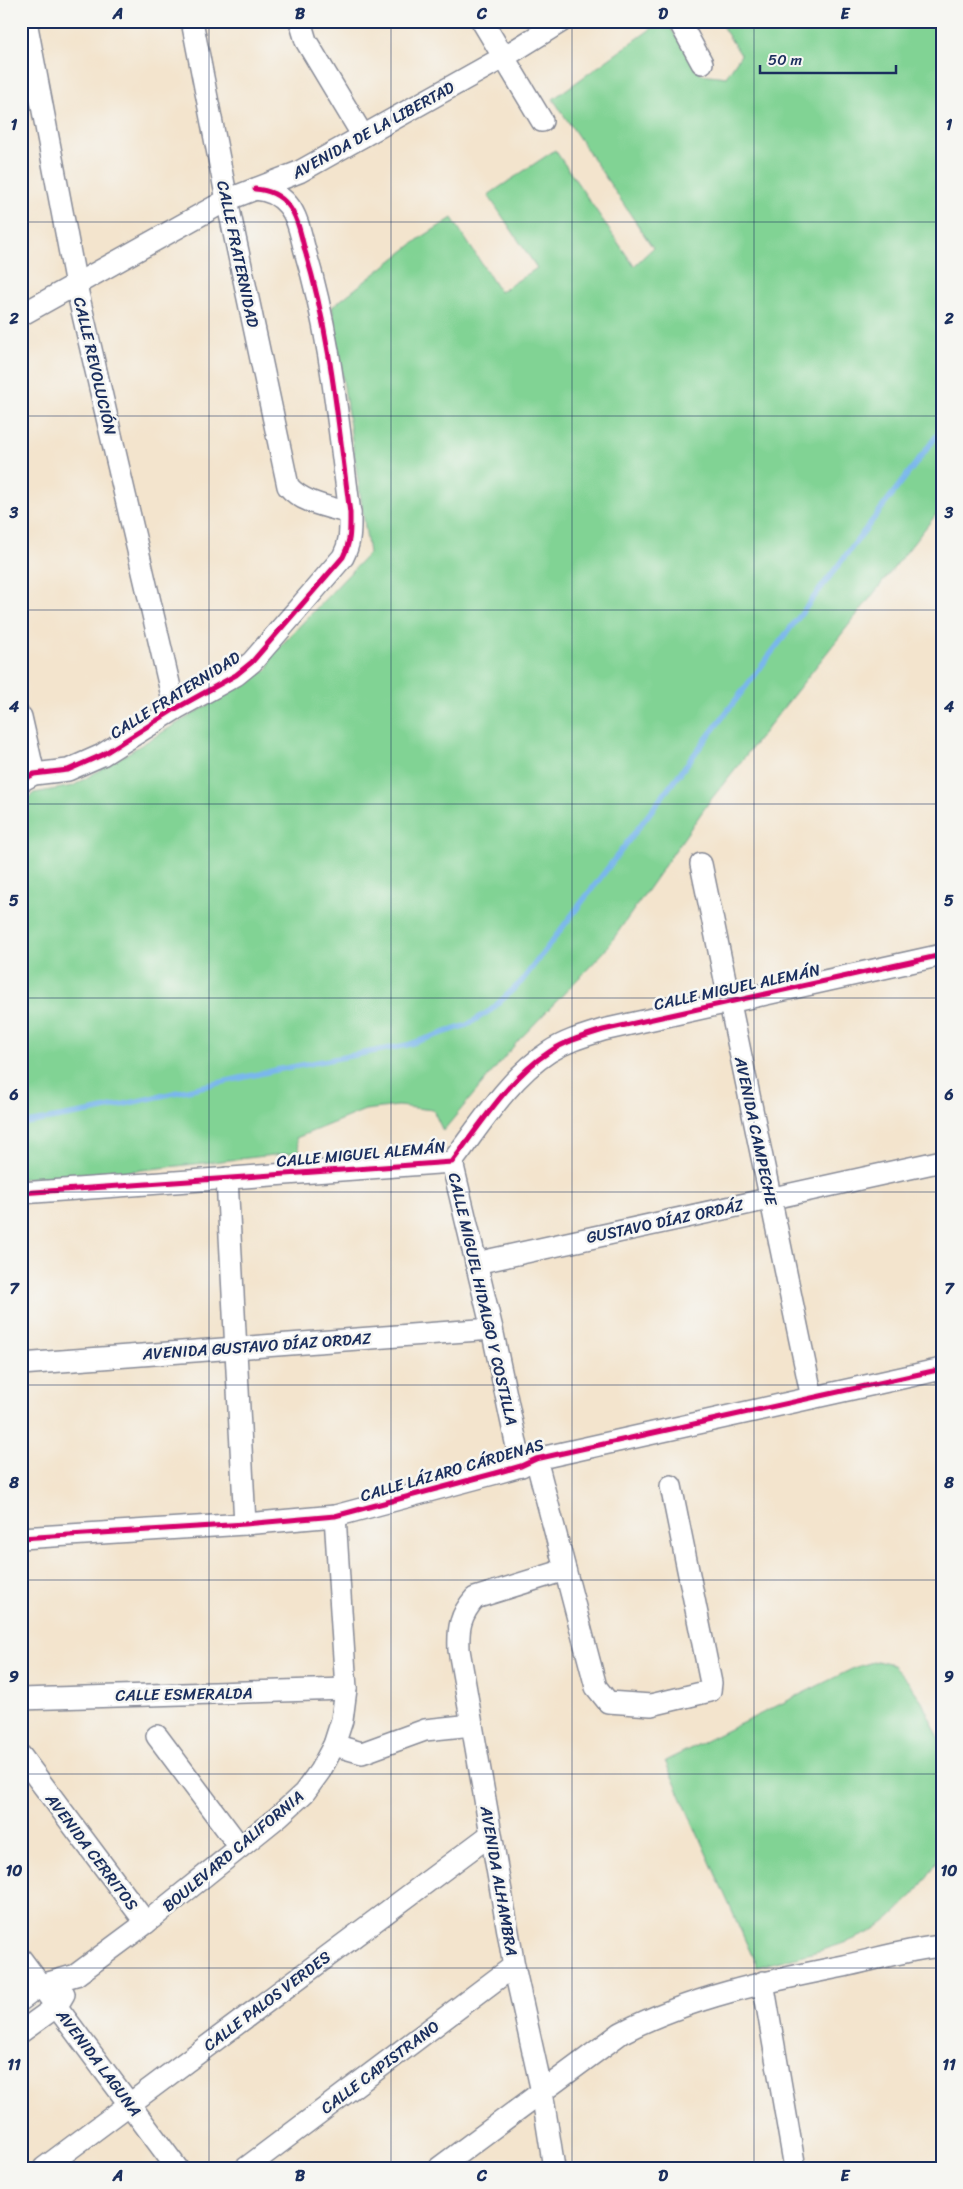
<svg xmlns="http://www.w3.org/2000/svg" width="963" height="2189" font-family="Sriracha,sans-serif">
	<rect width="100%" height="100%" fill="#f6f6f2"/>
	<filter id="ink" filterUnits="userSpaceOnUse"><feTurbulence type="fractalNoise" baseFrequency=".02" numOctaves="2"/><feDisplacementMap in="SourceGraphic" scale="10" xChannelSelector="R" yChannelSelector="G"/><feConvolveMatrix kernelMatrix="1 2 1 2 8 2 1 2 1" color-interpolation-filters="sRGB"/></filter>
	<filter id="wash" filterUnits="userSpaceOnUse"><feTurbulence type="fractalNoise" baseFrequency=".0096" numOctaves="4" result="noise"/><feDisplacementMap in="SourceGraphic" scale="20" xChannelSelector="R" yChannelSelector="G"/><feGaussianBlur stdDeviation="1.12" result="paint"/><feColorMatrix in="noise" values="0 0 0 0 0 0 0 0 0 0 0 0 0 0 0 0 0 1.4 0 .05"/><feComposite in="paint" operator="in"/></filter>
	<g filter="url(#wash)">
		<rect width="100%" height="100%" fill="#f3e4cd"/>
		<g fill="#81d394" stroke="#4e8179">
			<path d="M662,21H666L701,74L726,77L741,55L722,26L729,21H942V507L709,802L604,952L518,1041L443,1131L433,1110L398,1106L365,1110L296,1138L300,1152L98,1175L38,1177L21,1179V804L34,793L73,786L268,669L272,655L369,553L332,307L419,239L452,218L500,292L537,268L488,195L555,150L634,266L653,248L553,99Z"/>
			<path d="M877,1661L893,1665L906,1679L922,1701L941,1743L942,1850C932,1878 893,1921 866,1934C832,1950 793,1957 757,1967L665,1761L856,1667Z"/>
		</g>
		<g fill="none" stroke-linecap="round" stroke-linejoin="round">
			<path stroke="#7ab7ec" stroke-width="5.5" d="M21,1124L94,1111L276,1070L407,1045L467,1025L491,1010L521,982L942,429"/>
		</g>
	</g>
	<g filter="url(#ink)">
		<g fill="none" stroke-linecap="round" stroke-linejoin="round">
			<defs>
				<g id="street">
					<path d="M26,21L76,285L175,709"/>
					<path d="M192,21L227,200L288,486C302,503 329,507 350,513"/>
					<path d="M300,21L306,41L363,136"/>
					<path d="M482,21L542,121"/>
					<path d="M679,21L702,63"/>
					<path d="M21,315L227,200L299,172L504,57L562,21"/>
					<path d="M21,717L34,774"/>
					<path d="M21,781L34,774L68,770L102,755L175,709L236,675L252,662L343,557C351,542 350,530 350,513C338,425 331,336 305,251C301,236 298,217 288,205C280,195 268,190 255,189"/>
					<path d="M701,864L812,1398"/>
					<path d="M452,1162L492,1329L521,1466"/>
					<path d="M227,1178L245,1524"/>
					<path d="M21,1193L452,1162C480,1125 510,1077 549,1052C566,1041 584,1036 603,1030L942,955"/>
					<path d="M476,1263L942,1161"/>
					<path d="M21,1364L492,1329"/>
					<path d="M536,1459L596,1687L608,1702L651,1705L710,1691L711,1683L671,1486"/>
					<path d="M21,1538L245,1524L335,1516L496,1473L521,1466L536,1459L942,1369"/>
					<path d="M21,1699L346,1689"/>
					<path d="M157,1736L240,1847"/>
					<path d="M334,1745L362,1753L425,1730L472,1725"/>
					<path d="M21,1756L146,1923"/>
					<path d="M21,1959L177,2168"/>
					<path d="M763,1982L795,2168"/>
					<path d="M21,2000L41,1985L76,1975L146,1923L279,1816L304,1793L320,1771L334,1745L342,1720L346,1689L335,1516"/>
					<path d="M21,2032L57,2006L64,1994"/>
					<path d="M44,2168L490,1835"/>
					<path d="M246,2168L514,1966"/>
					<path d="M439,2168L621,2033C690,1997 768,1981 844,1966C876,1959 909,1949 942,1946"/>
					<path d="M554,2168L542,2092L514,1966L459,1650C458,1628 460,1615 475,1598L565,1570"/>
				</g>
			</defs>
			<use href="#street" stroke="#878a96" stroke-width="24"/>
			<use href="#street" stroke="#fff" stroke-width="21"/>
			<defs>
				<g id="cycleway">
					<path d="M21,781L34,774L68,770L102,755L175,709L236,675L252,662L343,557C351,542 350,530 350,513C338,425 331,336 305,251C301,236 298,217 288,205C280,195 268,190 255,189"/>
					<path d="M21,1193L452,1162C480,1125 510,1077 549,1052C566,1041 584,1036 603,1030L942,955"/>
					<path d="M21,1538L245,1524L335,1516L496,1473L521,1466L536,1459L942,1369"/>
				</g>
			</defs>
			<use href="#cycleway" stroke="#f6f6f2" stroke-width="8"/>
			<use href="#cycleway" stroke="#d6006c" stroke-width="5"/>
		</g>
	</g>
	<path fill="none" stroke="#1b2f5e" stroke-width="1" stroke-opacity="0.55" d="M209,21V2168M391,21V2168M572,21V2168M754,21V2168M21,222H942M21,416H942M21,610H942M21,804H942M21,998H942M21,1192H942M21,1385H942M21,1580H942M21,1774H942M21,1968H942"/>
	<g text-anchor="middle" dominant-baseline="central" stroke-width="5" stroke-linejoin="round" paint-order="stroke">
		<g font-size="16" fill="#1b2f5e" stroke="#f6f6f2">
			<text transform="translate(373 130) rotate(-29)">AVENIDA DE LA LIBERTAD</text>
			<text transform="translate(238 254) rotate(78)">CALLE FRATERNIDAD</text>
			<text transform="translate(95 366) rotate(77)">CALLE REVOLUCIÓN</text>
			<text transform="translate(175 695) rotate(-32)">CALLE FRATERNIDAD</text>
			<text transform="translate(737 987) rotate(-12)">CALLE MIGUEL ALEMÁN</text>
			<text transform="translate(756 1131) rotate(78)">AVENIDA CAMPECHE</text>
			<text transform="translate(361 1154) rotate(-5)">CALLE MIGUEL ALEMÁN</text>
			<text transform="translate(665 1221) rotate(-12)">GUSTAVO DÍAZ ORDÁZ</text>
			<text transform="translate(483 1299) rotate(77)">CALLE MIGUEL HIDALGO Y COSTILLA</text>
			<text transform="translate(257 1346) rotate(-4)">AVENIDA GUSTAVO DÍAZ ORDAZ</text>
			<text transform="translate(452 1470) rotate(-16)">CALLE LÁZARO CÁRDENAS</text>
			<text transform="translate(184 1694) rotate(-1)">CALLE ESMERALDA</text>
			<text transform="translate(233 1851) rotate(-40)">BOULEVARD CALIFORNIA</text>
			<text transform="translate(92 1852) rotate(53)">AVENIDA CERRITOS</text>
			<text transform="translate(499 1881) rotate(80)">AVENIDA ALHAMBRA</text>
			<text transform="translate(267 2001) rotate(-37)">CALLE PALOS VERDES</text>
			<text transform="translate(99 2063) rotate(53)">AVENIDA LAGUNA</text>
			<text transform="translate(380 2067) rotate(-37)">CALLE CAPISTRANO</text>
		</g>
	</g>
	<rect width="963" height="2189" fill="none" stroke="#f6f6f2" stroke-width="55"/>
	<path d="M760 65v8h136v-8" fill="none" stroke="#1b2f5e" stroke-width="2.5"/>
	<text x="768" y="65" font-size="15" fill="#1b2f5e" stroke="#f6f6f2" stroke-width="4" paint-order="stroke">50 m</text>
	<rect x="28" y="28" width="908" height="2134" fill="none" stroke="#1b2f5e" stroke-width="2"/>
	<g font-size="16" text-anchor="middle" font-weight="bold" fill="#1b2f5e">
		<text x="118" y="19">A</text>
		<text x="300" y="19">B</text>
		<text x="482" y="19">C</text>
		<text x="663" y="19">D</text>
		<text x="845" y="19">E</text>
		<text x="14" y="130">1</text>
		<text x="949" y="130">1</text>
		<text x="14" y="324">2</text>
		<text x="949" y="324">2</text>
		<text x="14" y="518">3</text>
		<text x="949" y="518">3</text>
		<text x="14" y="712">4</text>
		<text x="949" y="712">4</text>
		<text x="14" y="906">5</text>
		<text x="949" y="906">5</text>
		<text x="14" y="1100">6</text>
		<text x="949" y="1100">6</text>
		<text x="14" y="1294">7</text>
		<text x="949" y="1294">7</text>
		<text x="14" y="1488">8</text>
		<text x="949" y="1488">8</text>
		<text x="14" y="1682">9</text>
		<text x="949" y="1682">9</text>
		<text x="14" y="1876">10</text>
		<text x="949" y="1876">10</text>
		<text x="14" y="2070">11</text>
		<text x="949" y="2070">11</text>
		<text x="118" y="2181">A</text>
		<text x="300" y="2181">B</text>
		<text x="482" y="2181">C</text>
		<text x="663" y="2181">D</text>
		<text x="845" y="2181">E</text>
	</g>
</svg>
